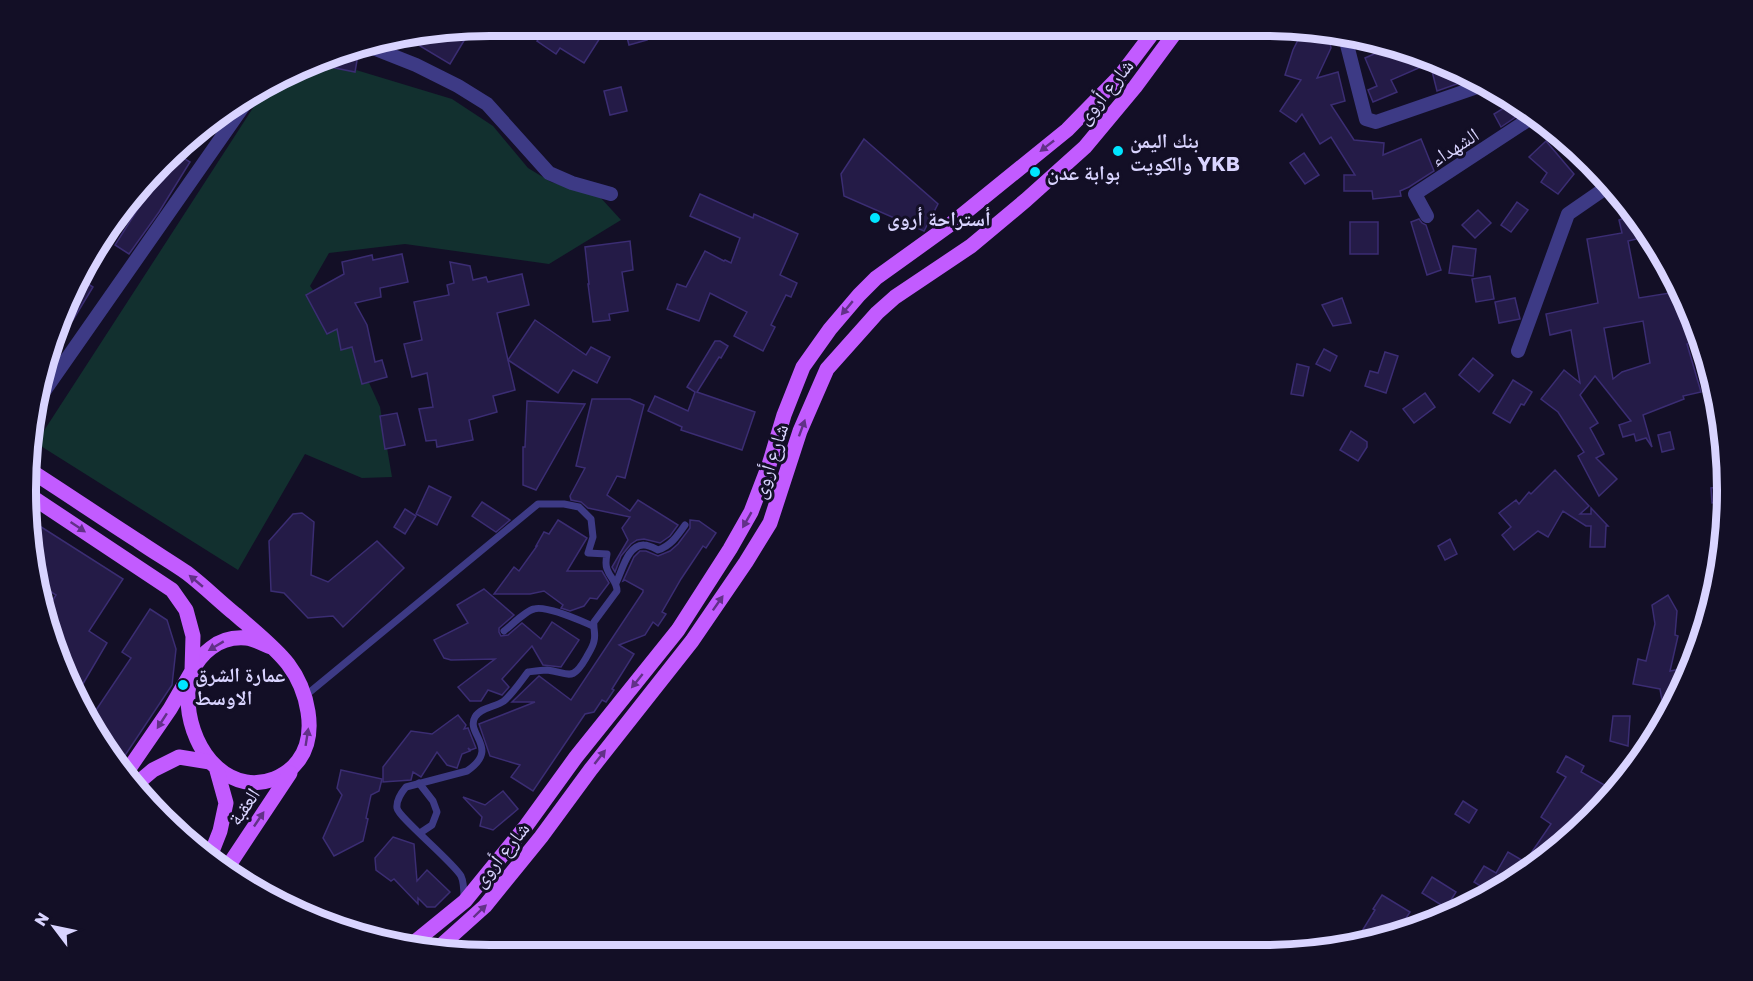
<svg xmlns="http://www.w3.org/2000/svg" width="1753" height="981" font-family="'Golos Text','Noto Naskh Arabic',sans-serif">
	<rect width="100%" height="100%" fill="#130f26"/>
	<path fill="#12302f" d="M323,60L452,99L493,126L528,168L551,182L600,197L621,220L549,264L405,244L329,253L310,286L352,345L380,407L392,477L362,478L305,454L238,570L36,443L264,91Z"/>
	<g fill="#241b47" stroke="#3b2d73" stroke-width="1.5" fill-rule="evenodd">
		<path d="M548,26H580L600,38L584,63L560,48L556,54L537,41Z"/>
		<path d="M624,26H642L647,40L629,45Z"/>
		<path d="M471,29L450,64L420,46L426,36Z"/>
		<path d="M1303,30L1330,43L1331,48L1317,78L1338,72L1345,101L1331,105L1354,140L1384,143L1383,155L1421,139L1434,171L1409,187L1400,191L1401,196L1373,199L1372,191H1344V175H1355L1331,137L1320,144L1302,114L1296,122L1280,111L1301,80L1285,75L1293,50Z"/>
		<path d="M1392,46L1412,50L1474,78L1437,91L1430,63L1391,80L1397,92L1373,102L1368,90L1377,86L1365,58Z"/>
		<path d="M338,52L358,55L355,72L315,64Z"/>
		<path d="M621,87L627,111L610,115L604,91Z"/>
		<path d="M1496,89L1526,110L1501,127L1494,114L1504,108Z"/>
		<path d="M864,139L938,204L924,231L844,196L841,174Z"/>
		<path d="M1546,141L1574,174L1558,194L1541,182L1547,173L1529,157Z"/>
		<path d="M1304,153L1319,175L1305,184L1290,163Z"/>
		<path d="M177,154L190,162L159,212L129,254L115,245L162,171Z"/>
		<path d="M1616,191L1632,208L1649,236L1628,241L1639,298L1682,291L1701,342L1687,344L1701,392L1683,396L1684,399L1643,415L1652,447L1646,438L1636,441L1634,434L1623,437L1619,425L1631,421L1595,376L1580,395L1598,423L1590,428L1604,454L1596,458L1617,479L1599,496L1578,456L1584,452L1558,412L1541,399L1564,370L1580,383L1571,330L1550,335L1546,314L1598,303L1587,239L1622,233L1619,220L1622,219L1615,193ZM1643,321L1650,363L1622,372L1613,379L1604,328Z"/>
		<path d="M700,194L753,218L754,214L798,234L780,275L797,283L791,297L786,295L771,325L775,327L763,351L734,336L747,312L710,293L699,321L667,309L677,284L686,287L705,251L724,261L725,260L731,263L740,238L690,216Z"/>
		<path d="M1517,202L1528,210L1511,232L1501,225Z"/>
		<path d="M1478,210L1491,223L1475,238L1462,225Z"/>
		<path d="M1419,219L1422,223L1426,225L1441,270L1427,275L1411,222Z"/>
		<rect x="1350" y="222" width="28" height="32"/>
		<path d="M630,241L633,270L622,272L628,311L609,314L610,320L593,322L588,284H589L585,247Z"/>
		<path d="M1453,246L1476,249L1473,276L1449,273Z"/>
		<path d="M402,254L408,282L380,288L381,297L355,303L367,325L375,362L382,360L387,377L362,384L352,347L341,350L337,329L327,334L306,295L344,274L342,262L372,255L373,260Z"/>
		<path d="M450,262L470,266L473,280L486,277L488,282L522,274L529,305L497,313L515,390L493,396L497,412L469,420L473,440L437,447L436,440L426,441L419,409L433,407L427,373L412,377L404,344L422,340L414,302L449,295L447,285L454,283Z"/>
		<path d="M1490,276L1494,299L1476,302L1472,279Z"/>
		<path d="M82,280L93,287L73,320L66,316Z"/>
		<path d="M1342,298L1351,323L1333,326L1322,305Z"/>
		<path d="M1515,298L1520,319L1499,323L1495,302Z"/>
		<path d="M535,320L586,355L591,347L610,357L597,383L573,370L558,393L508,360Z"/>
		<path d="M715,341H720L728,346L721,358L719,357L697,392L755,412L742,450L681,430L682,427L648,411L655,396L688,411L695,392L687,387Z"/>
		<path d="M1324,349L1337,356L1330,371L1316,364Z"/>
		<path d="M1385,352L1398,356L1386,393L1365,386L1370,371L1378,373Z"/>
		<path d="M1473,358L1493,375L1479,392L1459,375Z"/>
		<path d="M1297,364L1309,367L1303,396L1291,394Z"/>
		<path d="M1513,380L1532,392L1524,405L1521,404L1510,423L1493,413Z"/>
		<path d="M1425,393L1435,407L1414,423L1403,409Z"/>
		<path d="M592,399H630L644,405L625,478L617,476L607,495L630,511L638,500L678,525L670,536L660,543L644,539L637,540L631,544L621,556L615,572L612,567L628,540L622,528L630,517L588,508L581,502L571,500L570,496L585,468L576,466Z"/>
		<path d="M527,401L585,404L536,490L523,485V447H525Z"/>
		<path d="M397,413L405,445L385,449L380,416Z"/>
		<path d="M1351,431L1367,442V447L1358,461L1340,450Z"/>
		<path d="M1670,432L1674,449L1662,452L1658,435Z"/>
		<path d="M1555,470L1589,506L1580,514H1591V508L1608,526H1606L1605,547H1590L1591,526H1586L1563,511L1548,537L1538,531L1514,550L1502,535L1511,527L1499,513L1516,500L1519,504L1529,492L1531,494Z"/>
		<path d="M429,486L451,497L437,525L416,514Z"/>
		<path d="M1726,486L1725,501L1712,503L1711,488Z"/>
		<path d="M482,502L510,520L496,532L472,516Z"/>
		<path d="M405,509L416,516L405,534L394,527Z"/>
		<path d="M302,513L314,522L311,575L328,582L377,541L404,568L343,627L333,616L308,618L284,593L271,591L269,541L293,514Z"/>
		<path d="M27,518L123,579L89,631L107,643L77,694L61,668L47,609L56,595L42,586Z"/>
		<path d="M558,520L587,538L567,571H602L609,583L597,599L590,598L584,606L570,611L561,608L563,605L544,591L530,594H494L514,567L519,571L537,546H536L544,532L549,534Z"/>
		<path d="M690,520L699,521L716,533L706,548L703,546L681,579L662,612L666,614L658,626L653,622L645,635L619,645L634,654L612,689L614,690L606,702L602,700L594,712L585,714L533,791L511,777L520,765L490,756L479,724L535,702H512L539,676L571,700L643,592V590L625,580L623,581L634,557L640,551H646L658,556L670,551L678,544L690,528Z"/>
		<path d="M1450,539L1457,554L1445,560L1438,546Z"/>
		<path d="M484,589L514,615L499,628V632L501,636L508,635L522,623L541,639L552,622L579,640L561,667L543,665L532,646L502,679L509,687L502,695L488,690L481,701H470L458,687L495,659L451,660L444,658L434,640L468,623L457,605Z"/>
		<path d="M1668,595L1677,611L1675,635L1678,636L1670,671L1691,667L1674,704L1663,706L1660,689L1633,684L1638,659L1646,661L1655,624L1652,605Z"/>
		<path d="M150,609L167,620L176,649L172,685L120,763L98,728L102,723L92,716L131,658L122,652Z"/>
		<path d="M458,715L466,725L464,729L468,728L476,748L471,750L468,748L470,751L462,754L457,768L447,765L437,752L421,777L413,772L411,780L383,782V767L411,731L432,734Z"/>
		<path d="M1613,716H1630L1628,746L1610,741Z"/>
		<path d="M1566,756L1584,766L1581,772L1610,788L1609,791L1612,793L1592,819L1521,877L1490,892L1474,882L1484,866L1496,873L1508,852L1525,862L1551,824L1541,817L1566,777L1557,772Z"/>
		<path d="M341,770L382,779L379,791L371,795L366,818L368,819L363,841L334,856L323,838L342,795L337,788Z"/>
		<path d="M503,791L518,809L493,830L480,826L482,817L463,797L485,805Z"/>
		<path d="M1463,801L1477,810L1469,823L1455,814Z"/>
		<path d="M393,837L414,844L417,881L427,870L450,892L435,907H427L418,898V904L394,879L391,881L376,870L375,858Z"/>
		<path d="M1432,877L1456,892L1446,908L1422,893Z"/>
		<path d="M1382,895L1410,912L1396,934L1354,944L1375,910L1373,909Z"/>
	</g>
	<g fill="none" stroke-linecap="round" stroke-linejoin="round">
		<g stroke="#3d3a85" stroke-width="7">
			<path d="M616,583C622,571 628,544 644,545C649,545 654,548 658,550C671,546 678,535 685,525"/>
			<path d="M504,631C512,625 525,611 534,609C546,605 581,621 593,626"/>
			<path d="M305,696L538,504H564L579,507L591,519L593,537L588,553L607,554C606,559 605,564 607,569C610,578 617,581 617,591L594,622C593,628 596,634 594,641C593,647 589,652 586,658C572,682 570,673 547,670C541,670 535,671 528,672C521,681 513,693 504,701C496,707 481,707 475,717C465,734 501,748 467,771L406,787C401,793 396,800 397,808C398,817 453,862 461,876C464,882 464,892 464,899"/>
			<path d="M419,783L433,801L437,812L432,825L420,833"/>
		</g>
		<g stroke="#3d3a85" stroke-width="14">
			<path d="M1345,37L1366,119L1376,122L1486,84"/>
			<path d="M368,46L416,65L458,86L487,104L549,173L572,183L611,194"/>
			<path d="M1427,216L1415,194L1534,116"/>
			<path d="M1518,351L1568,214L1610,185"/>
			<path d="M38,400L247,101"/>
		</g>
		<g stroke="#c25bff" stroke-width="15">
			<path d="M31,471C67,494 102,518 138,541C154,552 171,562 187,573C204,586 219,601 235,614C251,628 276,648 288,664C307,689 319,734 298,761C286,777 265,785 246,782C201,774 178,712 192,672C195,663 204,653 211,648C221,640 234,637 246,638C255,639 263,644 271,647"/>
			<path d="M29,495L172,590L186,610L193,636L192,671L170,709L126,773"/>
			<path d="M134,786L153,770L179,757L210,762L216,767L226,803L220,831L211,854"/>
			<path d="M227,868L290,773"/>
			<path d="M411,945L465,901L526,826L576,757L678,630L730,549L751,512L769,465L784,415L803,367L830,329L859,295L876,278L951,224L1067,130L1120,76L1158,26"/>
			<path d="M436,950L485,906L541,837L591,769L692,641L746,562L770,523L800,431L827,369L877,313L895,297L971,246L1026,200L1085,147L1135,87L1180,26"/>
		</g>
	</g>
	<defs><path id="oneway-solid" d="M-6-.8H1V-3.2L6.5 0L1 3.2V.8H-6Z" transform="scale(1.5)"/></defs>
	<g fill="#623188">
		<use href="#oneway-solid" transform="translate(1047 146) rotate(142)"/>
		<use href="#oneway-solid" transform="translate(847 308) rotate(130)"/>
		<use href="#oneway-solid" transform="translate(802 428) rotate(-70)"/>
		<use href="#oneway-solid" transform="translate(747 520) rotate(120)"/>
		<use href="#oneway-solid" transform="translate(78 527) rotate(34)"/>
		<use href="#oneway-solid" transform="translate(196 581) rotate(-140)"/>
		<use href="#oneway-solid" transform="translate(718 603) rotate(-55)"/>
		<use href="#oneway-solid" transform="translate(216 646) rotate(149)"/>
		<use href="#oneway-solid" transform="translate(637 681) rotate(129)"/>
		<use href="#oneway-solid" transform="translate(162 721) rotate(123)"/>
		<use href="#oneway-solid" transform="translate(307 737) rotate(-81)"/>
		<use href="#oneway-solid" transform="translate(600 757) rotate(-52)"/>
		<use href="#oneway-solid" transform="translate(259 819) rotate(-56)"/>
		<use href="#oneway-solid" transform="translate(480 911) rotate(-44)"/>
	</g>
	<g fill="#00e5ff" stroke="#130f26" stroke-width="2">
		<circle cx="1118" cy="151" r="6"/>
		<circle cx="1035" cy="172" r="6"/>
		<circle cx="875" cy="218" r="6"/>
		<circle cx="183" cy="685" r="6"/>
	</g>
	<g text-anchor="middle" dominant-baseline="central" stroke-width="6" stroke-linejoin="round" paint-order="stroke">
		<g font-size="20" fill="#d9d4ff" stroke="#130f26">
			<text transform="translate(1104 91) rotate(-51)">شارع أروى</text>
			<text transform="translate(1454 146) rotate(-33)">الشهداء</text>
			<text transform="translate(769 461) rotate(-72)">شارع أروى</text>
			<text transform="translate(243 806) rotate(-56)">العقبة</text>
			<text transform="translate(500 854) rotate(-51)">شارع أروى</text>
		</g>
		<g font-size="20" font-weight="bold" fill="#d9d4ff" stroke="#130f26" text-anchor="start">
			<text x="1130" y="140">بنك اليمن<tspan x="1130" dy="23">والكويت YKB</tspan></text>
			<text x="1047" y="172">بوابة عدن</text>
			<text x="887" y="218">أستراحة أروى</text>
			<text x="195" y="674">عمارة الشرق<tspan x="195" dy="23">الاوسط</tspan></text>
		</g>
	</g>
	<path d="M0 0H1753V981H0ZM490 36H1263A454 454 0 0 1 1717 490V491A454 454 0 0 1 1263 945H490A454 454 0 0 1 36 491V490A454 454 0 0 1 490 36Z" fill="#130f26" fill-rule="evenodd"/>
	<path fill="none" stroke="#d9d4ff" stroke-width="8" d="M490 36H1263A454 454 0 0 1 1717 490V491A454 454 0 0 1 1263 945H490A454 454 0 0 1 36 491V490A454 454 0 0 1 490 36Z"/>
	<g transform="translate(54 927) rotate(302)" stroke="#130f26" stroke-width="4.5" paint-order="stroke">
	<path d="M0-4.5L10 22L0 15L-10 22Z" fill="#d9d4ff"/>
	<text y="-9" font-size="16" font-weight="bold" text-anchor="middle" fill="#d9d4ff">N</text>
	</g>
</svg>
